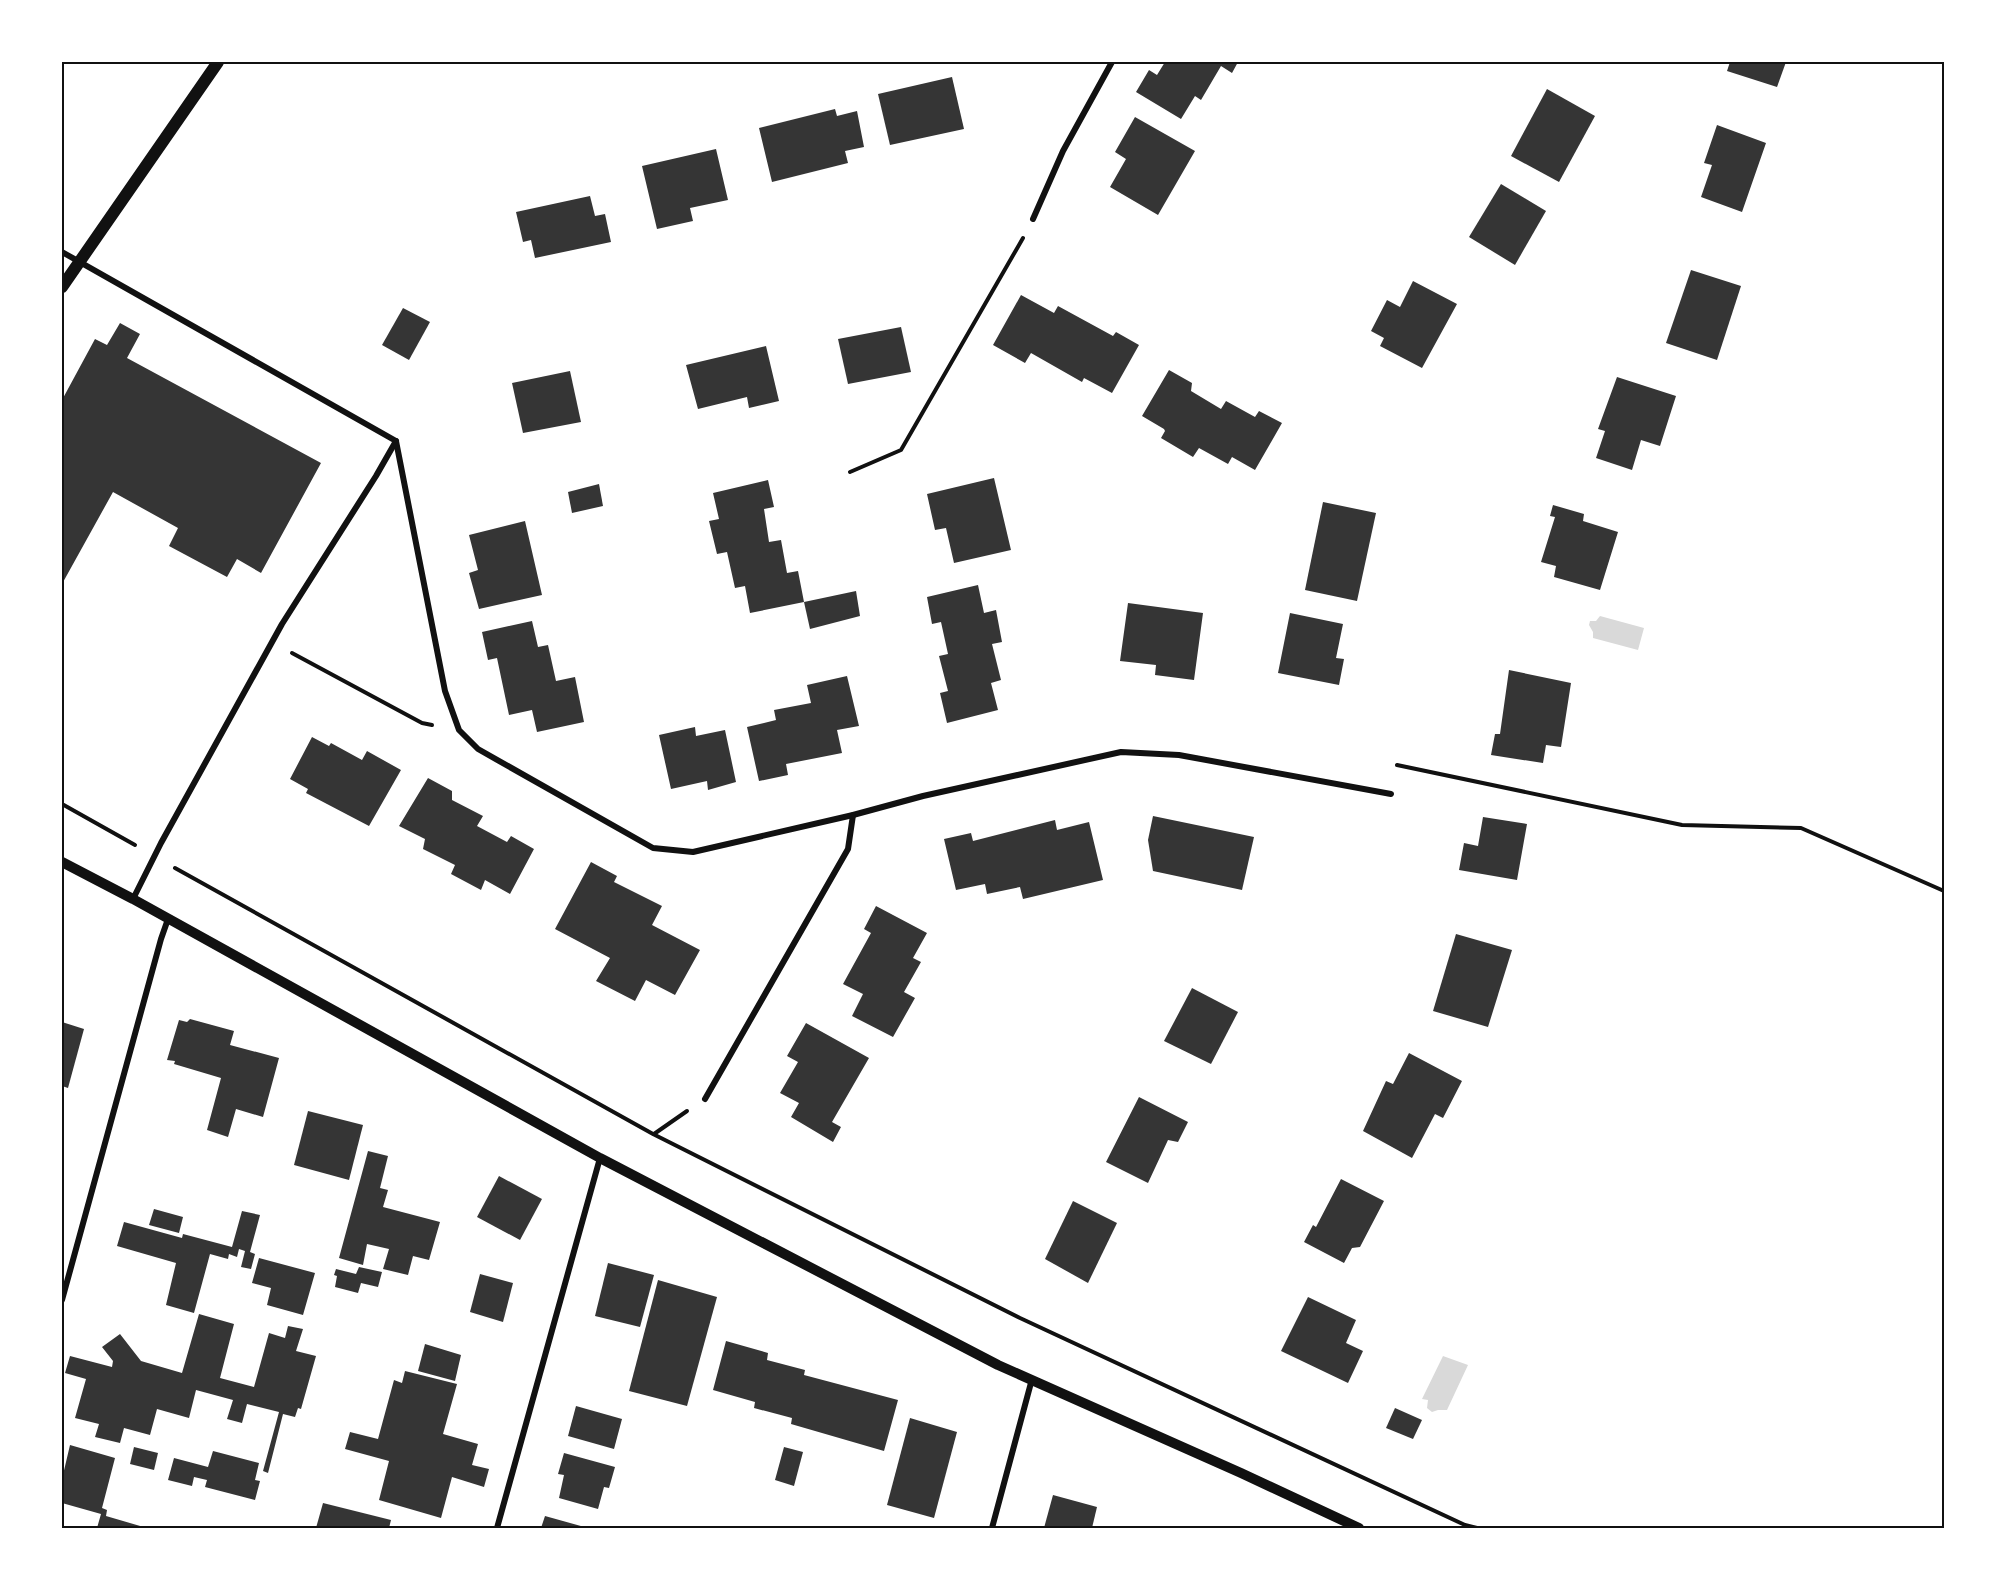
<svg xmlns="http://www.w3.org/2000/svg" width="2006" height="1590" font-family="Montserrat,sans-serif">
	<rect width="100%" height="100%" fill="#fff"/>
	<g fill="#d9d9d9">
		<path d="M1600,616L1644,628L1638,650L1593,638V632L1589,625L1590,621H1596Z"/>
		<path d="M1443,1356L1468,1365L1447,1410H1438L1432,1412L1427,1408L1428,1400L1422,1399Z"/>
	</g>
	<g fill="#353535">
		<path d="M1165,62H1238L1232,73L1221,66L1201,100L1195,96L1181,119L1136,92L1149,70L1157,75Z"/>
		<path d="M1730,62H1786L1777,87L1727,71Z"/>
		<path d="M952,77L964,129L890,145L878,94Z"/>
		<path d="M1547,89L1595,116L1559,182L1511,156Z"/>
		<path d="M835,109L837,116L857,111L864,147L845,151L848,163L772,182L759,128Z"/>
		<path d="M1135,117L1195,151L1158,215L1110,187L1126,159L1115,152Z"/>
		<path d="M1717,125L1766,143L1742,212L1701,197L1712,165L1704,163Z"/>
		<path d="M716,149L728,200L690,208L693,221L657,229L642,166Z"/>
		<path d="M1501,184L1546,211L1515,265L1469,237Z"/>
		<path d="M590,196L595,216L605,214L611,242L535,258L531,240L523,242L516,212Z"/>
		<path d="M1691,270L1741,286L1717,360L1666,343Z"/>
		<path d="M1413,281L1457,304L1422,368L1380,346L1384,338L1371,331L1387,300L1400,307Z"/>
		<path d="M1021,295L1054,313L1058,306L1113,336L1116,332L1139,345L1112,393L1084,378L1082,382L1031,353L1025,363L993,345Z"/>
		<path d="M403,308L430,322L409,360L382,345Z"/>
		<path d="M120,323L140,334L127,358L321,463L261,573L237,559L227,577L169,546L178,528L113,492L62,584V400L95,339L107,345Z"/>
		<path d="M901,327L911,372L848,384L838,339Z"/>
		<path d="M766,346L779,401L749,408L747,397L698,409L686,365Z"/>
		<path d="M1169,370L1192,383L1191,391L1221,409L1226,401L1255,417L1259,411L1282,423L1255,470L1232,457L1228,464L1199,448L1193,457L1161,438L1165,431L1164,429L1142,416Z"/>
		<path d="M570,371L581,422L523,433L512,383Z"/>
		<path d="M1617,377L1676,396L1660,446L1641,440L1632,470L1596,458L1605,431L1598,429Z"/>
		<path d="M994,478L1011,550L954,563L946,528L935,530L927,494Z"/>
		<path d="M768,480L774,507L764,509L769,542L781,540L787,573L798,571L804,602L750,613L745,586L735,588L727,552L717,554L709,521L719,519L713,493Z"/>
		<path d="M599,484L603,506L572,513L568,492Z"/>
		<path d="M1323,502L1376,513L1357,601L1305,590Z"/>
		<path d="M1553,505L1584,514L1583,521L1618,532L1600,590L1554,577L1556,566L1541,562L1555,517L1550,516Z"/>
		<path d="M525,521L542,595L479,609L469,573L478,570L469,535Z"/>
		<path d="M978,585L984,613L996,610L1002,642L992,644L1001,680L991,683L998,710L947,723L940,693L948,691L939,656L948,654L941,622L932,624L927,597Z"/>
		<path d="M856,591L860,616L810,629L804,602Z"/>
		<path d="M1128,603L1203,613L1194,680L1155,675L1156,665L1120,661Z"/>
		<path d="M1290,613L1343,624L1336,658L1344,659L1339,685L1278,673Z"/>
		<path d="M532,621L538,647L548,645L556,681L575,677L584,722L537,732L532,710L509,715L497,658L488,660L482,632Z"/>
		<path d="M1509,670L1571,683L1561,747L1546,745L1543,763L1491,755L1495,734H1500Z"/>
		<path d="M847,676L859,726L837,730L842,753L786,764L788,775L759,781L747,727L776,720L774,710L811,703L807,685Z"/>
		<path d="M695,727L696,736L725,730L736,782L708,790L707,781L671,789L659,735Z"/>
		<path d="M312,737L329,746L331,743L362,760L367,751L401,770L369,826L306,793L308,789L290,779Z"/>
		<path d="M428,778L452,791V800L483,816L477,826L507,842L511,836L534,849L510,894L485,880L481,890L451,874L455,865L423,849L425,839L399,826Z"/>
		<path d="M1153,816L1254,837L1242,890L1153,871L1148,840Z"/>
		<path d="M1483,817L1527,824L1517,880L1459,870L1464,843L1478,846Z"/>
		<path d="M1055,820L1057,830L1089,822L1103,880L1023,899L1020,887L987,894L985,884L956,890L944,839L971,833L973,841Z"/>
		<path d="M591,862L617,876L614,882L662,906L652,925L700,950L675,995L646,980L635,1001L596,981L610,958L555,929Z"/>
		<path d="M876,906L927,933L913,958L921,962L904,992L915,998L893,1037L852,1016L863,994L843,984L871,933L864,929Z"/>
		<path d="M1456,934L1512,950L1488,1027L1433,1011Z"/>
		<path d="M1192,988L1238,1012L1211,1064L1164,1041Z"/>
		<path d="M190,1019L234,1031L230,1045L279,1058L263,1117L236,1109L228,1137L207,1130L221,1078L174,1064L175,1061L167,1060L179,1020L187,1022Z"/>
		<path d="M62,1022L84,1029L68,1088L62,1086Z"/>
		<path d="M806,1023L869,1058L832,1122L841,1127L833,1142L791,1117L799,1103L780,1093L798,1062L787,1056Z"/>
		<path d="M1409,1053L1462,1081L1443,1118L1435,1114L1412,1158L1363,1131L1386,1081L1393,1084Z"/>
		<path d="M1139,1097L1188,1122L1178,1142L1168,1140L1148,1183L1106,1162Z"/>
		<path d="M308,1111L363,1125L349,1180L294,1165Z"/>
		<path d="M368,1151L388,1156L380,1188L388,1190L383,1207L440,1222L429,1260L413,1256L408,1275L383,1269L389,1249L367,1244L363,1265L339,1258Z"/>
		<path d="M499,1176L542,1199L520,1240L477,1217Z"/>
		<path d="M1341,1179L1384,1201L1360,1247L1352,1248L1344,1263L1304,1242L1313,1225L1316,1227Z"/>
		<path d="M1073,1201L1117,1223L1088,1283L1045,1259Z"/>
		<path d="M154,1209L183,1217L179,1233L149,1225Z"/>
		<path d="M242,1211L260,1215L250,1252L255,1254L251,1269L241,1267L245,1251L239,1249L237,1257L229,1254L228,1259L210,1254L194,1313L166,1305L176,1263L117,1246L124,1222L182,1238L183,1234L232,1247Z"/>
		<path d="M259,1258L315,1273L303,1315L267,1305L271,1288L252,1283Z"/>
		<path d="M608,1263L654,1275L640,1327L595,1316Z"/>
		<path d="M359,1267L382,1272L378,1287L361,1283L358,1293L335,1287L337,1276L334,1275L336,1269L356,1274Z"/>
		<path d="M480,1274L513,1283L503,1322L470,1312Z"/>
		<path d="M658,1280L717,1297L687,1406L629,1391Z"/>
		<path d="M1308,1297L1356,1320L1346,1343L1363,1351L1348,1383L1281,1351Z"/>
		<path d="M199,1314L234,1324L220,1378L254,1387L269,1333L285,1338L288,1326L303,1329L296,1351L316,1356L301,1409L298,1408L295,1417L283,1414L268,1473L263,1471L279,1412L247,1404L242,1423L227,1419L233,1400L196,1390L189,1418L157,1409L150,1435L124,1428L120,1443L95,1437L99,1424L75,1418L86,1379L65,1373L70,1356L112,1367L113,1361L102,1347L120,1334L141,1361L182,1373Z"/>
		<path d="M726,1341L768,1353L767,1360L805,1370L804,1375L898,1400L884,1451L791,1424L792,1418L754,1408L755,1402L713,1390Z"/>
		<path d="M425,1344L461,1355L455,1381L418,1371Z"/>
		<path d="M405,1371L457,1384L443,1434L478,1444L472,1465L489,1469L484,1487L452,1477L441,1518L379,1500L389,1461L345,1449L350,1432L378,1439L394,1380L402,1383Z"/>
		<path d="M576,1406L622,1419L614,1449L568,1436Z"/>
		<path d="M1395,1408L1422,1420L1413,1439L1386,1428Z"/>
		<path d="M910,1418L957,1432L934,1518L887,1505Z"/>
		<path d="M70,1445L115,1458L102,1508L107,1510L106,1516L147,1528H97L101,1514L62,1503V1479Z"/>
		<path d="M134,1447L158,1453L154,1470L130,1464Z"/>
		<path d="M784,1447L803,1452L794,1486L775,1480Z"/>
		<path d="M213,1451L259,1463L255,1480L260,1481L255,1500L205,1487L207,1480L194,1477L192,1486L168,1480L174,1458L208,1467Z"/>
		<path d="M564,1453L615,1467L609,1488L604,1487L598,1509L559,1498L564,1475L558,1474Z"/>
		<path d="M1053,1495L1097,1507L1092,1528H1044Z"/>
		<path d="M323,1503L391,1520L389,1528H316Z"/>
		<path d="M545,1516L588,1528H541Z"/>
	</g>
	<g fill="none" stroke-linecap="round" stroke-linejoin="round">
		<g stroke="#111" stroke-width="4">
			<path d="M850,472L901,450L1023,238"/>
			<path d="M292,653L422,723L432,725"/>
			<path d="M1397,765L1682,825L1801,828L1944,891"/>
			<path d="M62,804L135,845"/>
			<path d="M175,868L653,1134L1020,1318L1465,1525L1477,1528"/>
			<path d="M654,1134L687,1111"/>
		</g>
		<g stroke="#111" stroke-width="6">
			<path d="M1033,219L1063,151L1112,62"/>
			<path d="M62,252L396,441L376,476L282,624L161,843L133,899"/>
			<path d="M396,441L445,691L459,730L478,749L653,848L693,852L853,815L923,796L1121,752L1179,755L1391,794"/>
			<path d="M705,1099L848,849L853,815"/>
			<path d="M62,1300L161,939L168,919"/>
			<path d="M497,1528L600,1158"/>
			<path d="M992,1528L1032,1379"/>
		</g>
		<path stroke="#111" stroke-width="10" d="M62,862L133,899L600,1158L998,1365L1241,1473L1359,1528"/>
		<path stroke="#111" stroke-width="12" d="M62,287L218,62"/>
	</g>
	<rect width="2006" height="1590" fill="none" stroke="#ffffff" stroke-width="126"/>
	<rect x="63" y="63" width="1880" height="1464" fill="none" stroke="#111" stroke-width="2"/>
</svg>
